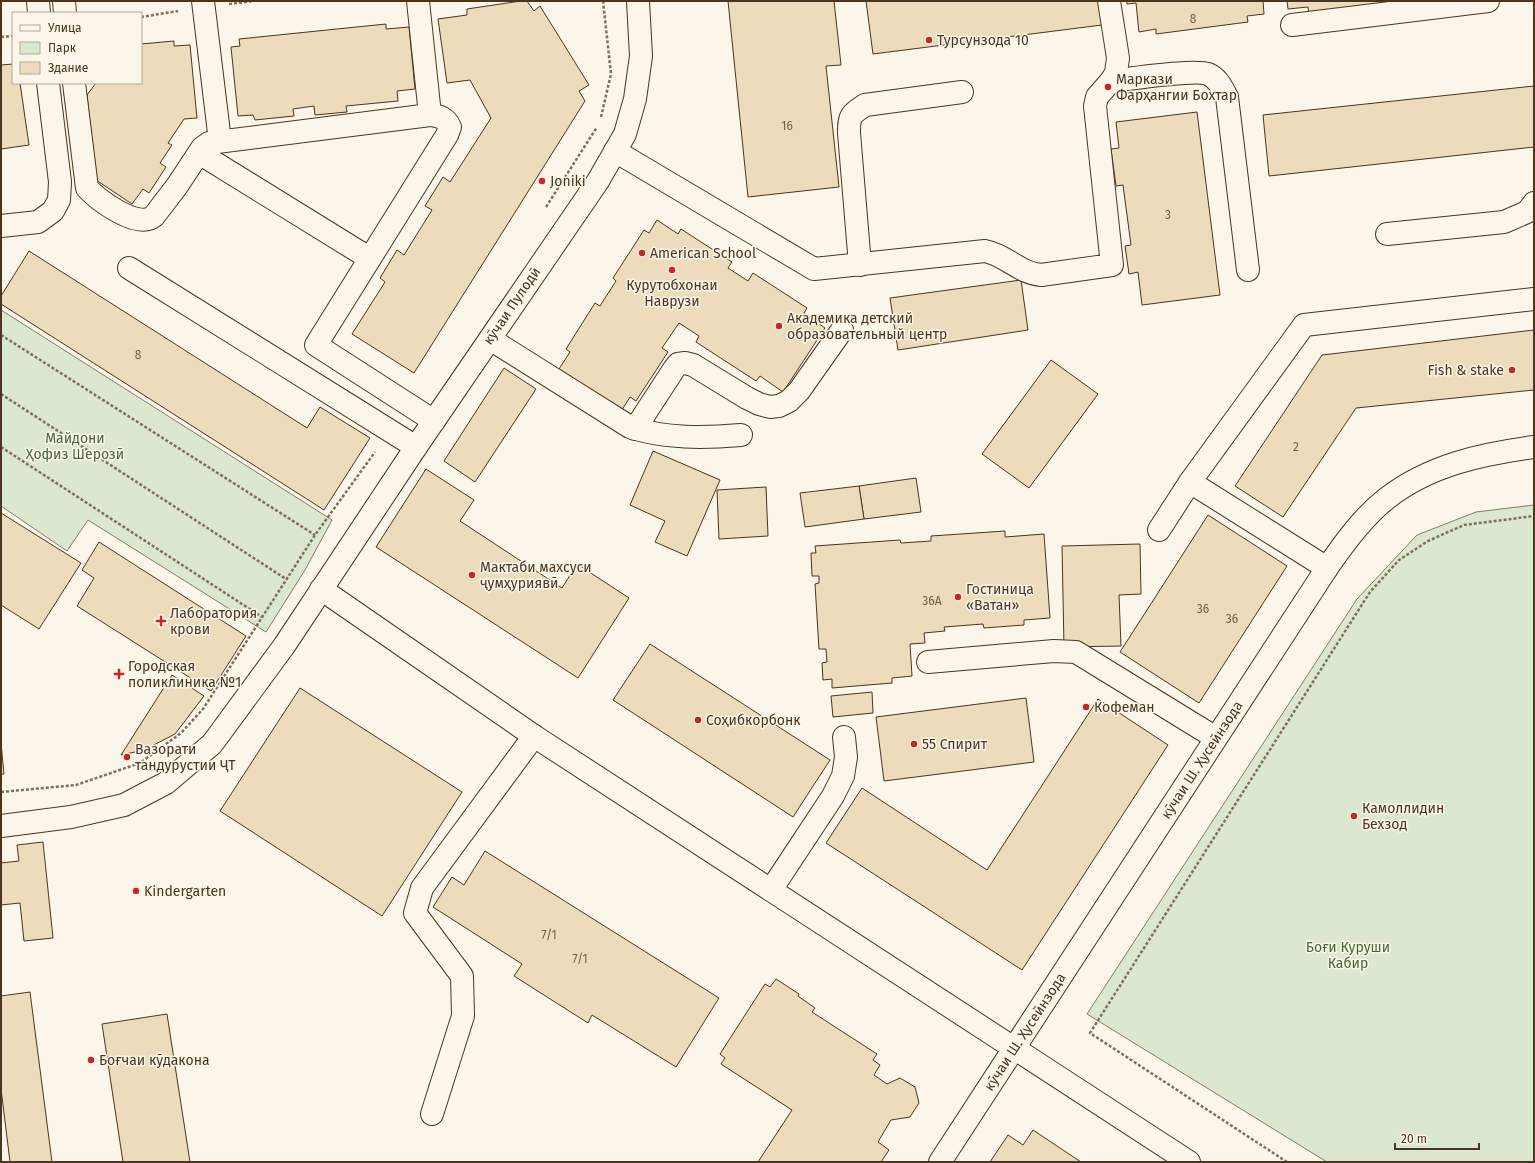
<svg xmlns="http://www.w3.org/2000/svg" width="1535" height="1163" font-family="'Fira Sans',sans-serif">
	<rect width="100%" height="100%" fill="#fbf6e9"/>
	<g fill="#dce7d0" stroke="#887966">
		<path d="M1,310L332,520L305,570L266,632L88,520L67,551L1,506Z"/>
		<path d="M1534,505V1162H1327L1087,1014L1357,599L1417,535L1476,512Z"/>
	</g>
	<g fill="#ecdcbc" stroke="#4a3520">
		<path d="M521,1H527L534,11L540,6L589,85L579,91L585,101L414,373L352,334L385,282L380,278L397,250L404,255L432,210L425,206L443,177L450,182L491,118L470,80L447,83L438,19L467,15V9Z"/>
		<path d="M728,1H834L841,65L826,66L839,187L748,197Z"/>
		<path d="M866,1H1099L1102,25L873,54Z"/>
		<path d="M1127,1H1263L1264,14L1247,16L1248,22L1156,34V29L1139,32L1136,3L1127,4Z"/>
		<path d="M1287,1H1403L1309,15L1308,7L1288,9Z"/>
		<path d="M386,24V29L409,27L415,89L397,91L398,101L346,106L347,112L315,115L314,106L293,109L294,116L255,120L253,115L238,116L231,47L240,46L239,39Z"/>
		<path d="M174,41V46L190,45L197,118L184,119L168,143L172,145L160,163L166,167L149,193L143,189L132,204L96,180L87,95L96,83H141V44Z"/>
		<path d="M13,64V83H20L29,145L1,149V65Z"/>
		<path d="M1534,86V147L1269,176L1263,115Z"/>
		<path d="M1197,112L1220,295L1142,305L1138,272L1129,274L1125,246L1131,245L1123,185L1116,186L1111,149L1119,148L1116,122Z"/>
		<path d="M657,220L678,234L681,229L732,262L728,268L748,281L753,273L807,308L804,313L825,328L783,392L760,376L756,381L696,342L699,336L679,323L662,348L668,352L636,401L630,397L622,410L559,369L570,352L566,349L595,303L600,306L616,281L613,278L644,230L649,233Z"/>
		<path d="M29,251L307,428L320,407L370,438L324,510L1,304V296Z"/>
		<path d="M1021,280L1028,330L898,350L890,298Z"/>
		<path d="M1534,330V390L1356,408L1283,517L1235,486L1322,355Z"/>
		<path d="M1051,360L1098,394L1029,488L982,454Z"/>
		<path d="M504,368L536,389L475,482L444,461Z"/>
		<path d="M653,451L720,480L687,556L655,542L665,521L630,505Z"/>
		<path d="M426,469L474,500L460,521L562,588L577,564L629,598L578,678L376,547Z"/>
		<path d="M916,478L921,512L864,519L859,486Z"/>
		<path d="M859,486L864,519L805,527L800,493Z"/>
		<path d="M766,487L768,536L719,539L717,490Z"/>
		<path d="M1,513L81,563L39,629L1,605Z"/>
		<path d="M1208,515L1287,566L1199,703L1120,652Z"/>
		<path d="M1005,531V537L1044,534L1050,618L1024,620V625L984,628L983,624L944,627L945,631L924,633L925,643L910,644L912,676L892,678V683L832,688V679L823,680L822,663L827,662L826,649H819L815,584L819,583V576H812L811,553H816L815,546L900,540L901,543L931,541V536Z"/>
		<path d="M99,542L246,636L211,691L77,606L94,578L82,570Z"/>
		<path d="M1140,544L1141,594L1119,595L1121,646L1064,647L1062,546Z"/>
		<path d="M650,644L830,760L793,817L613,700Z"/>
		<path d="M172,675L204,696L175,734L144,750L121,755Z"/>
		<path d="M300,688L462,792L382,916L220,811Z"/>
		<path d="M872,692L873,713L833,717L831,696Z"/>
		<path d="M1026,698L1034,762L884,781L876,717Z"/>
		<path d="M1098,699L1168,745L1022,970L826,843L862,788L987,870Z"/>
		<path d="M1,743L4,774H1Z"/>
		<path d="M43,842L53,938L24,941L20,903L1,905V863L19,861L17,845Z"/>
		<path d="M485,851L719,998L676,1067L592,1015L588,1023L514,976L522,964L433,907L452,877L464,885Z"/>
		<path d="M776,979L799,994L798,996L815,1008L812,1012L877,1054L873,1060L880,1065L874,1075L887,1084L900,1078L915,1087L919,1103L910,1117L891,1120L878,1142L889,1150L881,1162H758L792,1110L721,1064L725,1058L720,1054L765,984L770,987Z"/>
		<path d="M30,992L52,1162H10L1,1089V996Z"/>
		<path d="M167,1014L190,1162H123L102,1024Z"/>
		<path d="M1033,1130L1081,1162H990L1008,1135L1023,1145Z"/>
	</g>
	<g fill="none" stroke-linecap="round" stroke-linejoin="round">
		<defs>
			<g id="minor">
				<path d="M38,1L39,13"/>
				<path d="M64,1L65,13"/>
				<path d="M203,1L220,141"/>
				<path d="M418,1L430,115"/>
				<path d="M1292,25L1488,1"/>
				<path d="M1111,81C1129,79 1195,69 1208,74C1218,78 1222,88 1227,97L1248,270"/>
				<path d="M74,83L87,188C98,200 138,230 154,216L177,186L202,148L209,143L430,115C440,116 446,118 450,127L447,135L316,345L434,421"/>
				<path d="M615,151L814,269L985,251C1006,255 1019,273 1041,275L1112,265L1095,106L1097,97L1111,81L1116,73L1118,58L1109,1"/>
				<path d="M199,153L369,258"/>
				<path d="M1,226L38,222L53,211L59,200L60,182L48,83"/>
				<path d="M1387,234L1504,222L1527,212L1534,203"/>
				<path d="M860,265L849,133C849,116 850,115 865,105L962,92"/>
				<path d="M129,268L416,447"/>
				<path d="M490,339L630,427C665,439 705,438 741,435"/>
				<path d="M635,429L674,369L678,364L685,363L693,365L747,398L759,404L770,407L779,406L789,401L799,391L842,330"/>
				<path d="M1190,482L1304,325L1534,299"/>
				<path d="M1159,530L1190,482L1327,568"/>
				<path d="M321,589L534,736L1189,1162"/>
				<path d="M928,662L1054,651L1076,652L1216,738"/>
				<path d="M1,826L71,817L124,805L166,783L212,744L284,646L416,447L598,181L625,134L635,99L641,56L638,1"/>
				<path d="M771,890L833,796L843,776L846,757L844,737"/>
				<path d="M432,1114L463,1016L462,976L415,913L422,888L534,736"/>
				<path d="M940,1162L1327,568C1344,543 1363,517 1386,499C1429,465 1482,454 1534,447"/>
			</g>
		</defs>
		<use href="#minor" stroke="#4a3520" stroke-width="24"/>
		<g stroke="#7f6f5c" stroke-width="2.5" stroke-dasharray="3 2" stroke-linecap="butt">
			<path d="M229,4L253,1"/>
			<path d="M141,17L178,11"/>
			<path d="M1,37L13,36"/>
			<path d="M601,117L611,74L603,1"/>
			<path d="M546,207L597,127"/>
			<path d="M1,335L315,535"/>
			<path d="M1,394L286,579"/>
			<path d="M1,447L262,617"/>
			<path d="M1,792L76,785L140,763L181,733L203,709L315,535L375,452"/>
			<path d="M1287,1162L1090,1033L1370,592L1399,560L1428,541L1464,525L1534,516"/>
		</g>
		<use href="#minor" stroke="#fbf6e9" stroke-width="22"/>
	</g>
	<g fill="#c62828" stroke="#fbf6e9" stroke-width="1.5">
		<circle cx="929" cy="40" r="4"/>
		<circle cx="1108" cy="87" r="4"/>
		<circle cx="542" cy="181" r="4"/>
		<circle cx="642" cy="253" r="4"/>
		<circle cx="672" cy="270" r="4"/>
		<circle cx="779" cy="326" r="4"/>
		<circle cx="1512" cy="370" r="4"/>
		<circle cx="472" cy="575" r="4"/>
		<circle cx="958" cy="597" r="4"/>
		<path d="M159 615h4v4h4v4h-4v4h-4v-4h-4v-4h4z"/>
		<path d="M117 668h4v4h4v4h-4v4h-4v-4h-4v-4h4z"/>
		<circle cx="1086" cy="707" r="4"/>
		<circle cx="698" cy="720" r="4"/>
		<circle cx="914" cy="744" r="4"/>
		<circle cx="127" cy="757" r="4"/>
		<circle cx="1354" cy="816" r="4"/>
		<circle cx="136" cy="891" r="4"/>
		<circle cx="91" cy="1060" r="4"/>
	</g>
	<g text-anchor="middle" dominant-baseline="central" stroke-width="3" stroke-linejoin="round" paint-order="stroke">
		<g font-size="12" fill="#725f47">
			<text x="1193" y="19">8</text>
			<text x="787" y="126">16</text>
			<text x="1168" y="215">3</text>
			<text x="138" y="355">8</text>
			<text x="1296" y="447">2</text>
			<text x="932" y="601">36А</text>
			<text x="1203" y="609">36</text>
			<text x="1232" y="619">36</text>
			<text x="549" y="935">7/1</text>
			<text x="580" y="959">7/1</text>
		</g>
		<g font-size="14" fill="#4a3520" stroke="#fbf6e9" text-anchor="start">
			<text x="937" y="40">Турсунзода 10</text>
			<text x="1116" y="79">Маркази<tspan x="1116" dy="16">Фарҳангии Бохтар</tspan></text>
			<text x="550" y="181">Joniki</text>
			<text x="650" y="253">American School</text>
			<text x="672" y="285" text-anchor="middle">Курутобхонаи<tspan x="672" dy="16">Наврузи</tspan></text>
			<text x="787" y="318">Академика детский<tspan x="787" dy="16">образовательный центр</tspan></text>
			<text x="1504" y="370" text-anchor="end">Fish &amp; stake</text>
			<text x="480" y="567">Мактаби махсуси<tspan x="480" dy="16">ҷумҳуриявӣ</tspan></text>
			<text x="966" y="589">Гостиница<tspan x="966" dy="16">«Ватан»</tspan></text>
			<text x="170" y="613">Лаборатория<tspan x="170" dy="16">крови</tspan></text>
			<text x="128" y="666">Городская<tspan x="128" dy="16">поликлиника №1</tspan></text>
			<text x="1094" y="707">Кофеман</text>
			<text x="706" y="720">Соҳибкорбонк</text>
			<text x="922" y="744">55 Спирит</text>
			<text x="135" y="749">Вазорати<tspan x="135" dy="16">тандуруcтии ҶТ</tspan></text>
			<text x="1362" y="808">Камоллидин<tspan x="1362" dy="16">Бехзод</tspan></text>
			<text x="144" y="891">Kindergarten</text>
			<text x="99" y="1060">Боғчаи кӯдакона</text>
		</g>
		<g font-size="14" fill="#4a3520" stroke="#fbf6e9">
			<text transform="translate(512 306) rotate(-56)">кӯчаи Пулодӣ</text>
			<text transform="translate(1202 760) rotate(-57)">кӯчаи Ш. Ҳусейнзода</text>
			<text transform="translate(1025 1032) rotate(-57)">кӯчаи Ш. Ҳусейнзода</text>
		</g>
		<g font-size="14" fill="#436837" stroke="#fbf6e9">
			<text x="75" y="438">Майдони<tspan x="75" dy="16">Ҳофиз Шерозӣ</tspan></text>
			<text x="1348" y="947">Боғи Куруши<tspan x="1348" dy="16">Кабир</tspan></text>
		</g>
	</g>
	<rect width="1535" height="1163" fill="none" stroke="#4a3520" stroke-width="4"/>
	<rect x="12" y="12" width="130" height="72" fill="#fbf6e9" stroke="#b4a999"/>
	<rect x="20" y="25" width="20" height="6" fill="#fbf6e9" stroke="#b4a999"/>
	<text x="48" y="32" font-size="12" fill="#4a3520">Улица</text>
	<rect x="20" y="42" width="20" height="12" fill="#dce7d0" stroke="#b4a999"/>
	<text x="48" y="52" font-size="12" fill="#4a3520">Парк</text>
	<rect x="20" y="62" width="20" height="12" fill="#ecdcbc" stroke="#b4a999"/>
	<text x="48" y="72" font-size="12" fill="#4a3520">Здание</text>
	<path d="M1395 1143v6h84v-6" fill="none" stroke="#4a3520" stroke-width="2"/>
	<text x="1401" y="1143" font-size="12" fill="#4a3520" stroke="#fbf6e9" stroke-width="3" paint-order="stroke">20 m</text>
</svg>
